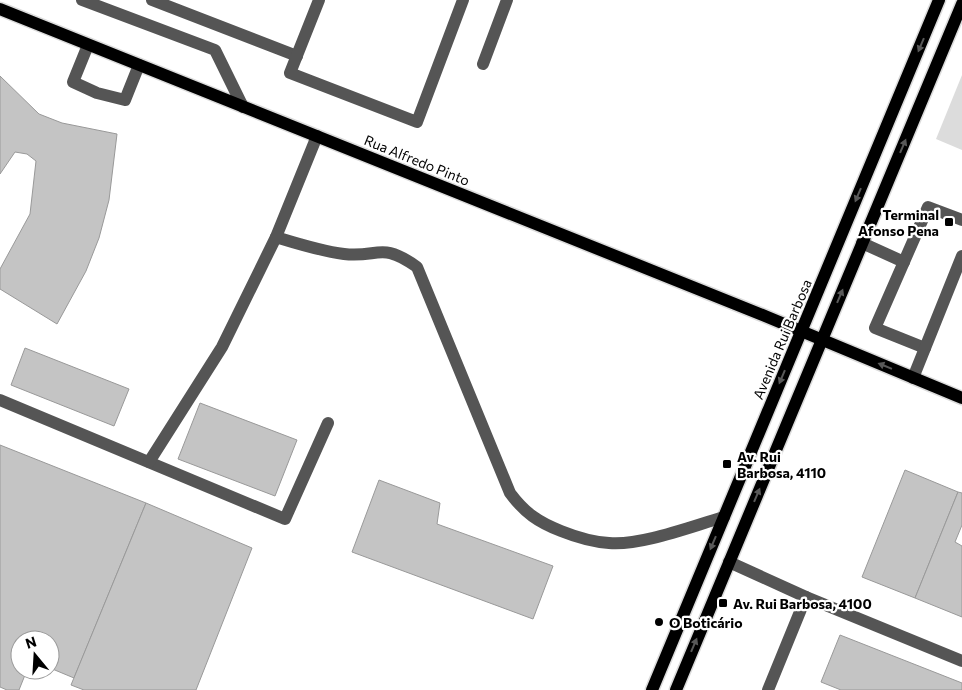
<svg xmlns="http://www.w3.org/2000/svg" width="962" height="690" font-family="Commissioner,sans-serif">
	<rect width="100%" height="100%" fill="#fff"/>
	<path fill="#dcdcdc" d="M962,75V150L936,139Z"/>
	<g fill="#c4c4c4" stroke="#999">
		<path d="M0,76L39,114L62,123L117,134L109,200L99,238L86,271L57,324L0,289V269L30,214L36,161L27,154L15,152L0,174Z"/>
		<path d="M25,348L129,389L114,426L11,385Z"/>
		<path d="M200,403L297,440L275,496L178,459Z"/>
		<path d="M0,445L146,503L74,678L50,668V640H20V670H27L19,690H7L0,687Z"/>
		<path d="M905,470L958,492L915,598L862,577Z"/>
		<path d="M379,480L440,503L437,524L553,566L533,619L352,552Z"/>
		<path d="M958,492L962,493V525L955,542L962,546V617L915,598Z"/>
		<path d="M146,503L252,548L196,690H84L71,685Z"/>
		<path d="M840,635L962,683V690H841L821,682Z"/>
	</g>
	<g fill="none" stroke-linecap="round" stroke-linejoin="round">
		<defs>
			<g id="major">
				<path d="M0,9L765,316L962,398"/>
				<path d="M652,690L939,0"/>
				<path d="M676,690L962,4"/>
			</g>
		</defs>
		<use href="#major" stroke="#dbdbdb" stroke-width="15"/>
		<g stroke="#555" stroke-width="12">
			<path d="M82,0L215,50L243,107"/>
			<path d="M152,0L297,56"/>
			<path d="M319,0L290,73L417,122L463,0"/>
			<path d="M88,45L73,82L97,93L125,100L139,65"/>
			<path d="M483,64L507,0"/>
			<path d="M276,237C299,244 321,251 344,254C379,258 381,241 417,267L510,493C525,513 538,522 561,531C576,537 592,542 609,543C641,546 692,526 724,517"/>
			<path d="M862,243L904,262"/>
			<path d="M925,348L875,328L928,207L962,220"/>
			<path d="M913,378L962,256"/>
			<path d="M0,400L285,519L328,423"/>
			<path d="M149,462L222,347L276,237L317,136"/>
			<path d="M729,562L806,597L768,690"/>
			<path d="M806,597L962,661"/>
		</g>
		<use href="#major" stroke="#000" stroke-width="12"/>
	</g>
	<defs><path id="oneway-solid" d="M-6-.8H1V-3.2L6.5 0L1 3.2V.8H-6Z" transform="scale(1.25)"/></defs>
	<g fill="#595959">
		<use href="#oneway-solid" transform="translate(921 45) rotate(113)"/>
		<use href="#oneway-solid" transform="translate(903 146) rotate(-67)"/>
		<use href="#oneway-solid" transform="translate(858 195) rotate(113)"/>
		<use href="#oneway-solid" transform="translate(840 296) rotate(-67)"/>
		<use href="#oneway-solid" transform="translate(885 366) rotate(-158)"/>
		<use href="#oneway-solid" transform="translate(782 377) rotate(113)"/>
		<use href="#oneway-solid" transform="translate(757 495) rotate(-67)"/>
		<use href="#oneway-solid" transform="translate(713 543) rotate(113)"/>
		<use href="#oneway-solid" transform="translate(694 645) rotate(-67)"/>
	</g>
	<g fill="#000" stroke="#fff" stroke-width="2">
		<rect x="944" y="217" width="10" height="10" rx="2.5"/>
		<rect x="722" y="459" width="10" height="10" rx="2.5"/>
		<rect x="718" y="598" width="10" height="10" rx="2.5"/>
		<circle cx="659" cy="622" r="5"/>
	</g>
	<g text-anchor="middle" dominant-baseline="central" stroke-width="4.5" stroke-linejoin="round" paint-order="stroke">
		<g font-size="14" fill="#000" stroke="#fff">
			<text transform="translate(417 160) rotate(22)">Rua Alfredo Pinto</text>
			<text transform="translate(782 339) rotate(-67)">Avenida Rui Barbosa</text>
		</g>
		<g font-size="14" font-weight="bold" fill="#000" stroke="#fff" text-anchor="start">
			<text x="939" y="214" text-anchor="end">Terminal<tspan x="939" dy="16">Afonso Pena</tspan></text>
			<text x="737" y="456">Av. Rui<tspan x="737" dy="16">Barbosa, 4110</tspan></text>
			<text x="733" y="603">Av. Rui Barbosa, 4100</text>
			<text x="669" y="622">O Boticário</text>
		</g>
	</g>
	<g transform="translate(35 655) rotate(342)"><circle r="24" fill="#ffffff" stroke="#999999"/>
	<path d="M0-4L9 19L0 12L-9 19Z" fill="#000000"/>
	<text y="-8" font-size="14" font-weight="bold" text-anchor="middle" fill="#000000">N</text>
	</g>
</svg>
